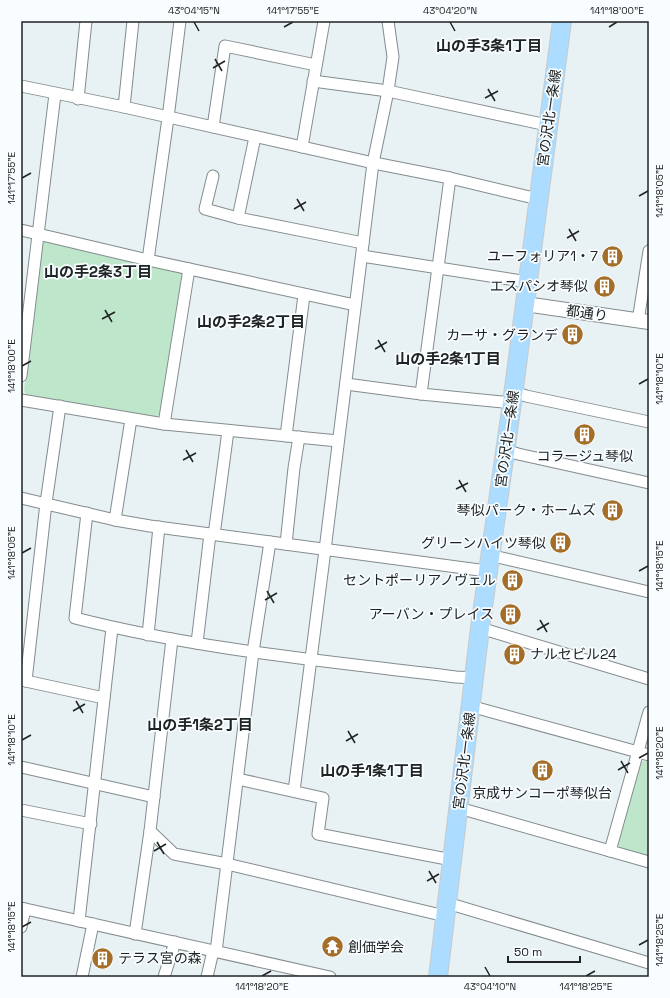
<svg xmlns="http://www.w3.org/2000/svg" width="670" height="998" font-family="'Space Grotesk','Noto Sans JP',sans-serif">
	<rect width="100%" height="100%" fill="#e8f1f3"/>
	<g fill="#bee6cb">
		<path d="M45,241L181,272L184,277L160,414L154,418L26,395L24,390L43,243Z"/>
		<path d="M644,761L649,762V856L620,848L618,844L640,763Z"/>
	</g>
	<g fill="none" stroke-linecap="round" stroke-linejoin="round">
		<defs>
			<g id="minor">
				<path d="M313,81L388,91L547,125"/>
				<path d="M21,86L124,107L369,162L450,178L538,199"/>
				<path d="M78,99L86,21"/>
				<path d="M124,107L133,21"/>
				<path d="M213,127L225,46L316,65"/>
				<path d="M255,137L238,218L363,243"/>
				<path d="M302,147L324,21"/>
				<path d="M213,176L205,209L238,218"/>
				<path d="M21,230L148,260L355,305"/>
				<path d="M362,256L528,282"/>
				<path d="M148,260L168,118L180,21"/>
				<path d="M638,321L649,251"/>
				<path d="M21,376L55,94"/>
				<path d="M346,384L421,394L512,403"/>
				<path d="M514,392L526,396L649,422"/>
				<path d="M421,394L450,178"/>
				<path d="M21,400L164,424L338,441"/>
				<path d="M164,424L189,269"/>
				<path d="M286,436L304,295"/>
				<path d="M505,450L518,454L649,483"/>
				<path d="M21,498L115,520L150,526L487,571"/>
				<path d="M87,513L75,618C200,650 328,661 456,677L474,678"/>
				<path d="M115,520L131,419"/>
				<path d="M214,535L228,431"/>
				<path d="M286,544L294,468L299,437"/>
				<path d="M489,555L649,592"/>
				<path d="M480,628L649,679"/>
				<path d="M148,635L159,527"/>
				<path d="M172,639L150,831L174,854L227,864L445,916"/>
				<path d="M197,643L210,534"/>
				<path d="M21,680L104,698"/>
				<path d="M26,681L46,503L60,406"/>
				<path d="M470,706L649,755"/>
				<path d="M21,767L154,797"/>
				<path d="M238,779L323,798L318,834L452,860"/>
				<path d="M294,791L325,550L373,163L388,91L393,57L388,21"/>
				<path d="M459,808L649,862"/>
				<path d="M21,810L91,824"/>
				<path d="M610,851L649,712"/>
				<path d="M447,903L649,963"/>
				<path d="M21,908L330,977"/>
				<path d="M79,921L112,628"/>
				<path d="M21,927L25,909"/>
				<path d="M135,934L150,831"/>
				<path d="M216,952L253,652L270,542"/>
				<path d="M82,977L93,924"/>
				<path d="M164,977L175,942"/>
				<path d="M207,977L213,951"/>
			</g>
			<path id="tertiary" d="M525,304L649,322"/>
			<path id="primary" d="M438,977L480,628L512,403L562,21"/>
		</defs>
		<use href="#minor" stroke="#848c8e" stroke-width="13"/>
		<use href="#tertiary" stroke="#848c8e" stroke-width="16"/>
		<use href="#primary" stroke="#c9caca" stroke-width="20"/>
		<use href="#minor" stroke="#fff" stroke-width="11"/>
		<use href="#tertiary" stroke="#fff" stroke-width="14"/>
		<use href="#primary" stroke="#acdcff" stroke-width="18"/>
	</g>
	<path fill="none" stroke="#202324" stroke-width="1.5" d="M194,22L199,31M450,22L455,31M284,27L293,22M609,27L617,22M215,59L222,71M213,68L225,61M488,89L495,101M485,98L498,91M22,178L31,173M639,196L648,191M297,199L304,211M294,209L306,202M569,229L576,241M567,238L579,231M105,310L112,322M102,319L115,312M378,340L385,352M375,349L387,342M22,366L31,361M639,384L648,379M186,450L193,462M183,460L196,453M459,480L466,492M456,489L468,483M22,553L31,548M639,571L648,566M267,591L274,603M265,600L277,593M540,620L547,632M537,630L549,623M76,701L83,713M73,711L85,704M348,731L355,743M22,740L31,735M346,741L358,734M639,758L648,753M621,761L628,773M618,770L630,763M157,842L164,854M154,851L166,844M429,871L436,883M427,881L439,874M22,927L31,922M639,945L648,940M485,967L490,976M262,976L271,971M586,976L595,971"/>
	<defs>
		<symbol id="building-disc" viewBox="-11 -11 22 22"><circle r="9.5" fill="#a46e28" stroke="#f8fdff"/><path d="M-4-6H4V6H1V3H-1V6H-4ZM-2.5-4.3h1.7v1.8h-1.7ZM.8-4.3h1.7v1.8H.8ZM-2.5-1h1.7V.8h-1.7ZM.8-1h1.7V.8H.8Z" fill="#fff"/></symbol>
		<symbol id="temple-disc" viewBox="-11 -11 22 22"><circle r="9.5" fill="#a46e28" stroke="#f8fdff"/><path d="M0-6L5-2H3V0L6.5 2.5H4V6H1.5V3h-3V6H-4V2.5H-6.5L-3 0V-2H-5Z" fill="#fff"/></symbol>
	</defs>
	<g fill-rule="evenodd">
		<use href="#building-disc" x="600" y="244" width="25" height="25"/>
		<use href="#building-disc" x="592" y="274" width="25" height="25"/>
		<use href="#building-disc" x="560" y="322" width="25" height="25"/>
		<use href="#building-disc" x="572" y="422" width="25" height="25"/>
		<use href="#building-disc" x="600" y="498" width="25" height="25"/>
		<use href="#building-disc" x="548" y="530" width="25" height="25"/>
		<use href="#building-disc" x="500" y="568" width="25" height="25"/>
		<use href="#building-disc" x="498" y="602" width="25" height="25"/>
		<use href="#building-disc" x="502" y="642" width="25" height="25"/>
		<use href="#building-disc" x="530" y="758" width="25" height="25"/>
		<use href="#temple-disc" x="320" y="934" width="25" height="25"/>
		<use href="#building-disc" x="90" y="946" width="25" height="25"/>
	</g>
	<g text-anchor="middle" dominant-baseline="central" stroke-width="3.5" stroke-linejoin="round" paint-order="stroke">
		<g font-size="14" fill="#202324" stroke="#f8fdff">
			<text transform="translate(549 118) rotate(-82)">宮の沢北一条線</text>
			<text transform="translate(587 313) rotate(8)">都通り</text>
			<text transform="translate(507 439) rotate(-82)">宮の沢北一条線</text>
			<text transform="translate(464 761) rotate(-83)">宮の沢北一条線</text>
		</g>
		<g font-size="14" fill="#202324" stroke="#f8fdff" text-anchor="end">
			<text x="598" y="256">ユーフォリア1・7</text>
			<text x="588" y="286">エスパシオ琴似</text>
			<text x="558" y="335">カーサ・グランデ</text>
			<text x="585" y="456" text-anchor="middle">コラージュ琴似</text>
			<text x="596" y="510">琴似パーク・ホームズ</text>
			<text x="546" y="543">グリーンハイツ琴似</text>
			<text x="496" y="580">セントポーリアノヴェル</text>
			<text x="494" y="614">アーバン・プレイス</text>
			<text x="530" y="654" text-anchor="start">ナルセビル24</text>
			<text x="542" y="793" text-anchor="middle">京成サンコーポ琴似台</text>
			<text x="348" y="947" text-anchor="start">創価学会</text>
			<text x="118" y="958" text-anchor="start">テラス宮の森</text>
		</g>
		<g font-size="15" font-weight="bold" fill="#202324" stroke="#f8fdff">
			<text x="489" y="45">山の手3条1丁目</text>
			<text x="98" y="271">山の手2条3丁目</text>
			<text x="251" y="321">山の手2条2丁目</text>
			<text x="448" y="358">山の手2条1丁目</text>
			<text x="200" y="724">山の手1条2丁目</text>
			<text x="372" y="770">山の手1条1丁目</text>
		</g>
	</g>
	<rect width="670" height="998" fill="none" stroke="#f8fdff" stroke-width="44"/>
	<path d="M508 956v6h72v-6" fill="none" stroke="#202324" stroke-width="2"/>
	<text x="514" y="956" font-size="12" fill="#202324" stroke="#f8fdff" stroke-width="3" paint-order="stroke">50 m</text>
	<rect x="22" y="22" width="626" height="954" fill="none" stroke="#202324" stroke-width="1.5"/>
	<g font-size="10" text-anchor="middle" fill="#202324">
		<text x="194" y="14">43°04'15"N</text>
		<text x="293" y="14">141°17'55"E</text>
		<text x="450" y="14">43°04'20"N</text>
		<text x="617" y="14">141°18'00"E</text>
		<text transform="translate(11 178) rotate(-90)" y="4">141°17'55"E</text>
		<text transform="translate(659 191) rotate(-90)" y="4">141°18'05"E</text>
		<text transform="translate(11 366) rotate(-90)" y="4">141°18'00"E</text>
		<text transform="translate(659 379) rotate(-90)" y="4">141°18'10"E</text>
		<text transform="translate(11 553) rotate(-90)" y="4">141°18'05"E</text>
		<text transform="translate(659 566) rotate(-90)" y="4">141°18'15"E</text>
		<text transform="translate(11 740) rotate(-90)" y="4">141°18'10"E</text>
		<text transform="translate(659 753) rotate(-90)" y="4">141°18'20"E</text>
		<text transform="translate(11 927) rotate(-90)" y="4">141°18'15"E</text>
		<text transform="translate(659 940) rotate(-90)" y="4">141°18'25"E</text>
		<text x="262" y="990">141°18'20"E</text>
		<text x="490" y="990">43°04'10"N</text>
		<text x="586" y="990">141°18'25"E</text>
	</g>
</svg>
